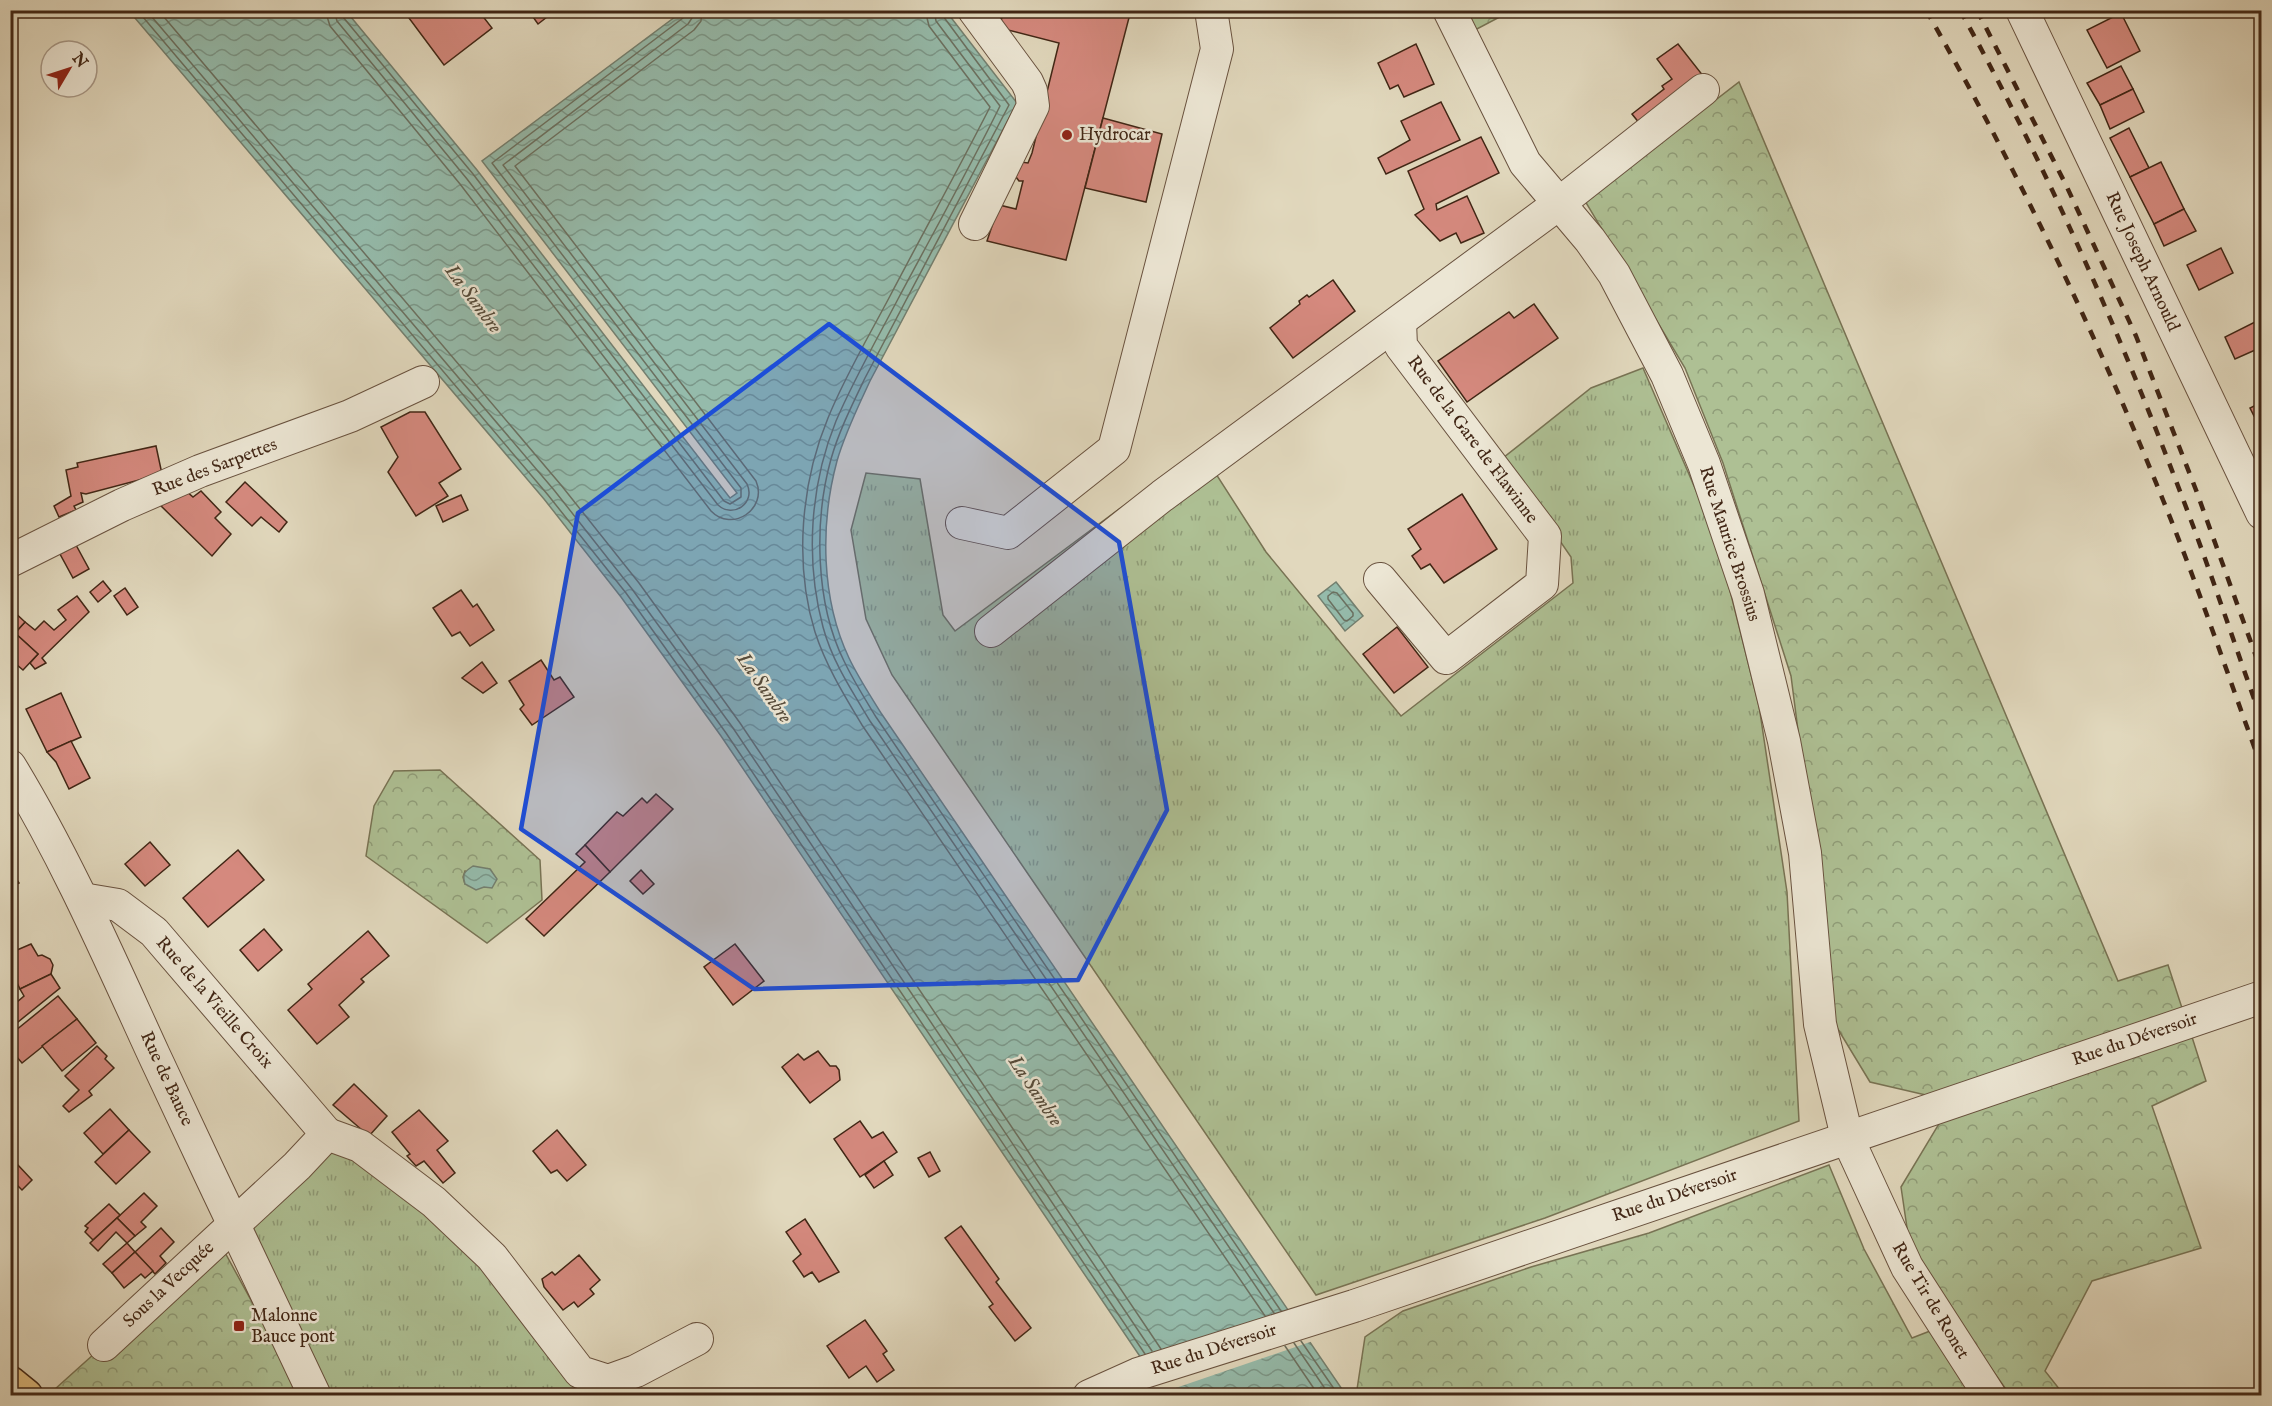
<svg xmlns="http://www.w3.org/2000/svg" width="2272" height="1406" font-family="'IM FELL English',serif">
	<defs>
		<pattern id="grass-tufts" width="24" height="20" patternUnits="userSpaceOnUse" patternTransform="scale(1.5)"><rect width="24" height="20" fill="#aec094"/><path d="M3 7l-1-3M5 7V3M7 7l1-3M15 17l-1-3M17 17v-4M19 17l1-3" fill="none" stroke="#8f9c78"/></pattern>
		<pattern id="forest-crowns" width="20" height="18" patternUnits="userSpaceOnUse" patternTransform="scale(1.5)"><rect width="20" height="18" fill="#aec094"/><path d="M2 6a3 3 0 1 1 6 0M12 15a3 3 0 1 1 6 0" fill="none" stroke="#8f9c78"/></pattern>
		<pattern id="water-waves" width="16" height="10" patternUnits="userSpaceOnUse" patternTransform="scale(1.5)"><rect width="16" height="10" fill="#95bbab"/><path d="M0 5q4-4 8 0t8 0" fill="none" stroke="#7b988a"/></pattern>
	</defs>
	<rect width="100%" height="100%" fill="#e1d8bd"/>
	<filter id="stains"><feTurbulence type="fractalNoise" baseFrequency=".00333" numOctaves="4"/><feColorMatrix values="0 0 0 0 .2 0 0 0 0 .09 0 0 0 0 .02 0 0 0 .5 -.17"/></filter>
	<radialGradient id="worn" r=".72"><stop offset=".6" stop-color="#630" stop-opacity="0"/><stop offset="1" stop-color="#630" stop-opacity=".3"/></radialGradient>
	<g fill="url(#grass-tufts)" stroke="#787354" stroke-width="1.5">
		<path d="M1643,368L1717,539L1759,706L1787,892L1799,1121L1545,1218L1316,1295L892,675L866,619L851,530L866,473L920,479L943,615L955,631L1119,509L1202,452L1266,552L1401,716L1573,583L1571,557L1503,458L1591,388Z"/>
		<path d="M327,1134L360,1146L608,1381L619,1395H317L233,1225Z"/>
	</g>
	<g fill="url(#forest-crowns)" stroke="#787354" stroke-width="1.5" fill-rule="evenodd">
		<path d="M1464,11H1511L1475,30Z"/>
		<path d="M1739,82L2118,981L2168,965L2182,1008L1930,1096L1870,1082L1836,1026L1791,676L1723,463L1685,368L1585,201Z"/>
		<path d="M440,770L540,860L542,900L487,943L366,856L374,806L394,771ZM465,871L492,887L465,884L463,877Z"/>
		<path d="M2192,1037L2206,1081L2152,1106L2201,1248L2092,1281L2045,1371L2064,1395H2010L1911,1255L1901,1187L1940,1122Z"/>
		<path d="M1829,1165L1864,1249L1912,1338L1943,1326L1990,1396H1356L1365,1337L1403,1311L1531,1267L1649,1233Z"/>
		<path d="M223,1249L303,1395L61,1396L54,1390L104,1345Z"/>
	</g>
	<g fill="url(#water-waves)" stroke="#737f6f" stroke-width="1.5">
		<path d="M129,11H346L477,170L730,498L737,493L482,161L683,11H946L1017,103L870,381C858,407 845,433 837,461C820,524 821,599 849,658C858,677 870,695 881,713L1346,1395H1166L721,736L621,597L544,499Z"/>
		<path d="M1336,582L1363,616L1345,631L1318,596Z"/>
		<path d="M473,866L490,869L497,879L492,888L484,887L476,890L465,884C462,874 464,872 473,866Z"/>
	</g>
	<path fill="#e1d8bd" d="M1291,1309L1313,1341L1161,1393L1139,1361Z"/>
	<g fill="none" stroke-linecap="round" stroke-linejoin="round">
		<g stroke="#6b7060" stroke-width="1.5">
			<path d="M137,10L548,495L626,593L726,733L1145,1354"/>
			<path d="M146,10L554,490L632,589L733,728L1152,1351"/>
			<path d="M158,10L561,485L639,583L740,723L1161,1349"/>
			<path d="M325,10L330,26L460,184L711,511C732,533 768,509 756,481L515,166L694,30L701,21L702,10"/>
			<path d="M334,10L337,21L467,179L718,505C733,519 756,503 747,484L503,165L688,24L692,18L693,10"/>
			<path d="M342,10L343,17L473,174L724,501L730,504L741,497V488L492,163L683,18L686,10"/>
			<path d="M925,10L929,26L990,107C958,170 923,233 890,296C869,336 845,376 828,418C801,483 794,564 815,632C826,666 844,695 862,725L1265,1316"/>
			<path d="M934,10L936,21L1000,106C968,171 932,235 898,299C877,339 854,379 836,421C810,485 805,560 823,627C832,661 852,691 870,721L1274,1313"/>
			<path d="M941,10L943,16L1009,105L865,378C852,405 839,431 831,459C814,520 815,603 844,661C853,680 865,699 876,717L1281,1311"/>
			<path d="M1333,592L1337,593L1353,613V616L1347,621L1344,620L1328,599V596Z"/>
			<path d="M1301,1341L1339,1396"/>
			<path d="M1294,1343L1330,1396"/>
			<path d="M1285,1346L1319,1396"/>
		</g>
	</g>
	<g fill="#d5897e" stroke="#412615" stroke-width="1.5">
		<path d="M403,10H478L492,28L444,65Z"/>
		<path d="M528,10H556L538,24Z"/>
		<path d="M1003,10H1131L1066,260L987,241L999,205L1016,209L1023,181H1019L1016,177L1021,162L1028,163L1032,153L1059,43L1000,28Z"/>
		<path d="M2121,13L2140,51L2107,68L2087,30Z"/>
		<path d="M1416,44L1434,84L1404,97L1398,85L1390,89L1378,63Z"/>
		<path d="M1678,44L1704,77L1640,124L1632,114L1664,89L1662,86L1672,79L1657,59Z"/>
		<path d="M2121,66L2133,89L2100,105L2087,83Z"/>
		<path d="M2133,89L2144,112L2110,129L2100,105Z"/>
		<path d="M1441,102L1460,140L1386,174L1378,158L1410,140L1401,121Z"/>
		<path d="M1103,118L1162,134L1146,202L1085,188Z"/>
		<path d="M2129,128L2149,168L2130,177L2110,138Z"/>
		<path d="M1481,137L1499,173L1436,204L1437,210L1467,196L1484,233L1461,243L1456,233L1440,241L1415,215L1424,209L1408,171Z"/>
		<path d="M2161,162L2184,209L2154,224L2130,177Z"/>
		<path d="M2184,209L2196,231L2164,246L2154,224Z"/>
		<path d="M2221,248L2233,273L2199,290L2187,265Z"/>
		<path d="M1333,280L1355,311L1293,358L1270,328L1300,304L1299,301L1307,295L1309,297Z"/>
		<path d="M1534,304L1558,338L1467,402L1438,361L1509,312L1514,318Z"/>
		<path d="M2255,322L2262,335V347L2235,359L2225,337Z"/>
		<path d="M2262,402V419L2259,414L2254,416L2250,408Z"/>
		<path d="M410,412H425L461,469L439,483L448,496L416,516L388,472L398,457L381,427Z"/>
		<path d="M156,446L162,474L86,494L81,493L83,502L74,506L76,510L59,517L54,506L71,496L66,470L78,467L77,463Z"/>
		<path d="M245,482L287,522L279,532L261,517L252,526L226,502Z"/>
		<path d="M185,490L193,497L201,491L221,512L215,518L231,534L212,556L157,502Z"/>
		<path d="M1462,494L1497,549L1444,583L1430,564L1421,569L1412,556L1421,549L1408,529Z"/>
		<path d="M461,495L468,510L443,522L436,506Z"/>
		<path d="M76,545L89,569L73,578L60,554Z"/>
		<path d="M103,581L111,591L98,602L90,592Z"/>
		<path d="M125,588L138,607L127,615L114,596Z"/>
		<path d="M461,590L473,607L477,604L494,630L470,646L460,632L452,636L433,608Z"/>
		<path d="M77,596L89,612L42,658L46,663L35,669L30,663L38,654L15,633L25,622L35,630L44,621L54,630L66,620L58,610Z"/>
		<path d="M10,608L25,622L15,633L38,654L23,670L10,659Z"/>
		<path d="M1397,627L1428,667L1394,693L1363,654Z"/>
		<path d="M541,660L554,680L560,677L574,697L532,725L520,709L524,705L509,681Z"/>
		<path d="M482,662L497,683L483,693L462,678Z"/>
		<path d="M61,693L81,737L47,752L26,709Z"/>
		<path d="M71,741L90,778L69,789L56,762L47,752Z"/>
		<path d="M656,794L673,809L610,872L585,845L617,812L623,816L642,798L647,803Z"/>
		<path d="M150,842L170,865L145,886L125,864Z"/>
		<path d="M585,845L610,872L544,936L526,919L585,862L576,854Z"/>
		<path d="M238,850L264,880L208,927L183,898Z"/>
		<path d="M10,869L19,883L10,888Z"/>
		<path d="M641,870L654,884L643,894L630,881Z"/>
		<path d="M264,929L282,950L258,971L240,950Z"/>
		<path d="M368,931L389,956L361,979L364,982L339,1005L349,1017L317,1044L288,1010L312,989L308,984Z"/>
		<path d="M31,944L38,956L42,955L50,959L53,965L51,974L20,989L10,968V953Z"/>
		<path d="M735,944L764,981L733,1005L704,967Z"/>
		<path d="M51,974L60,988L18,1022L10,1014V1008L24,996L20,989Z"/>
		<path d="M58,996L77,1019L22,1063L10,1049V1035Z"/>
		<path d="M77,1019L96,1043L62,1071L42,1046Z"/>
		<path d="M97,1046L107,1056L105,1059L114,1068L89,1091L92,1095L69,1112L63,1106L79,1090L65,1076Z"/>
		<path d="M818,1051L830,1066H836L839,1070L840,1080L810,1103L782,1067L798,1054L804,1060Z"/>
		<path d="M354,1084L387,1116L369,1136L333,1105Z"/>
		<path d="M110,1109L129,1130L103,1154L84,1133Z"/>
		<path d="M419,1110L448,1141L437,1150L455,1173L443,1183L424,1161L416,1166L407,1156L410,1154L392,1132Z"/>
		<path d="M860,1121L872,1138L883,1132L897,1152L860,1177L834,1139Z"/>
		<path d="M129,1130L150,1152L116,1184L95,1162Z"/>
		<path d="M557,1130L586,1165L567,1181L557,1170L551,1173L533,1151Z"/>
		<path d="M930,1152L940,1171L929,1177L918,1158Z"/>
		<path d="M884,1161L893,1175L874,1188L865,1175Z"/>
		<path d="M17,1164L32,1180L22,1190L10,1178V1170Z"/>
		<path d="M144,1193L157,1206L141,1222L146,1227L135,1236L117,1218Z"/>
		<path d="M109,1204L120,1215L93,1240L85,1232L88,1228L85,1226Z"/>
		<path d="M117,1218L135,1236L127,1243L116,1232L98,1251L90,1243Z"/>
		<path d="M805,1219L839,1272L819,1282L812,1272L804,1277L793,1261L801,1254L786,1232Z"/>
		<path d="M961,1226L999,1279L996,1282L1031,1328L1015,1341L989,1307L993,1304L945,1238Z"/>
		<path d="M161,1228L174,1242L160,1256L166,1263L155,1274L135,1252Z"/>
		<path d="M127,1243L135,1252L112,1273L103,1264Z"/>
		<path d="M135,1252L153,1271L145,1278L141,1274L124,1288L112,1273Z"/>
		<path d="M579,1255L600,1280L590,1289L594,1294L578,1307L574,1302L563,1310L544,1287L542,1279L552,1272L555,1275Z"/>
		<path d="M865,1320L887,1351L883,1354L894,1370L877,1382L866,1366L849,1378L827,1346Z"/>
	</g>
	<g fill="none" stroke-linecap="round" stroke-linejoin="round">
		<defs>
			<g id="minor">
				<path d="M974,10L1027,82L1031,91L1033,106L975,224"/>
				<path d="M1449,10L1525,163L1590,240L1614,274L1667,375L1704,464L1748,594L1784,741L1805,853L1820,1024L1847,1137L1907,1267L1990,1396"/>
				<path d="M2022,10L2262,513"/>
				<path d="M962,523L1008,533L1114,449L1217,49L1211,10"/>
				<path d="M10,561L122,505L200,471L350,416L423,382"/>
				<path d="M1380,579L1446,658L1542,584L1545,536L1401,346L1400,322"/>
				<path d="M991,631L1162,496L1557,205L1703,90"/>
				<path d="M10,766C66,858 109,957 154,1055C207,1169 261,1282 315,1396"/>
				<path d="M82,899L118,905L154,932L327,1134"/>
				<path d="M104,1345L297,1166L327,1134L360,1146L434,1202L492,1257L580,1372L608,1381L636,1371L697,1339"/>
				<path d="M1089,1396L1138,1374L1354,1306L2262,997"/>
			</g>
			<path id="major" d="M10,1383L26,1396"/>
		</defs>
		<use href="#minor" stroke="#69523f" stroke-width="34"/>
		<use href="#major" stroke="#412615" stroke-width="36"/>
		<use href="#minor" stroke="#ece6d4" stroke-width="32"/>
		<use href="#major" stroke="#e0bc7e" stroke-width="33"/>
		<g stroke="#412615" stroke-width="4.5" stroke-dasharray="10 10" stroke-linecap="butt">
			<path d="M1926,10C2016,168 2095,331 2163,500C2199,588 2229,679 2262,768"/>
			<path d="M1960,10C2046,166 2118,328 2181,494C2210,569 2235,646 2262,721"/>
			<path d="M1977,10L2066,185L2136,336L2196,490L2262,673"/>
		</g>
	</g>
	<path fill="#1d4ed8" fill-opacity="0.2" stroke="#1d4ed8" stroke-width="4.5" stroke-linejoin="round" d="M829,324L1119,542L1167,810L1078,980L754,989L521,829L578,513Z"/>
	<g fill="#8f2418" stroke="#ece6d4" stroke-width="2">
		<circle cx="1067" cy="135" r="6"/>
		<rect x="233" y="1320" width="12" height="12" rx="3"/>
	</g>
	<g text-anchor="middle" dominant-baseline="central" stroke-width="5" stroke-linejoin="round" paint-order="stroke">
		<g font-size="18" fill="#412615" stroke="#ece6d4" text-anchor="start">
			<text x="1079" y="135">Hydrocar</text>
			<text x="251" y="1316">Malonne<tspan x="251" dy="21">Bauce pont</tspan></text>
		</g>
		<g font-size="18" fill="#412615" stroke="#ece6d4">
			<text transform="translate(2142 262) rotate(65)">Rue Joseph Arnould</text>
			<text transform="translate(1472 440) rotate(53)">Rue de la Gare de Flawinne</text>
			<text transform="translate(215 468) rotate(-21)">Rue des Sarpettes</text>
			<text transform="translate(1729 544) rotate(72)">Rue Maurice Brossius</text>
			<text transform="translate(214 1003) rotate(49)">Rue de la Vieille Croix</text>
			<text transform="translate(2135 1040) rotate(-19)">Rue du Déversoir</text>
			<text transform="translate(166 1079) rotate(65)">Rue de Bauce</text>
			<text transform="translate(1675 1196) rotate(-19)">Rue du Déversoir</text>
			<text transform="translate(169 1285) rotate(-43)">Sous la Vecquée</text>
			<text transform="translate(1930 1301) rotate(59)">Rue Tir de Ronet</text>
			<text transform="translate(1214 1350) rotate(-18)">Rue du Déversoir</text>
		</g>
		<g font-size="20" font-style="italic" fill="#564b3a" stroke="#ece6d4">
			<text transform="translate(473 299) rotate(53)">La Sambre</text>
			<text transform="translate(764 688) rotate(55)">La Sambre</text>
			<text transform="translate(1035 1091) rotate(56)">La Sambre</text>
		</g>
	</g>
	<rect width="2272" height="1406" fill="none" stroke="#e1d8bd" stroke-width="36"/>
	<rect x="12" y="12" width="2248" height="1382" fill="none" stroke="#412615" stroke-width="3"/>
	<rect x="18" y="18" width="2236" height="1370" fill="none" stroke="#412615" stroke-width="1.5"/>
	<g transform="translate(69 69) rotate(51)"><circle r="28" fill="#ece6d4" stroke="#a89988" stroke-width="1.5"/>
	<path d="M0-4.5L10 22L0 15L-10 22Z" fill="#8f2418"/>
	<text y="-9" font-size="16" font-weight="bold" text-anchor="middle" fill="#412615">N</text>
	</g>
	<rect width="100%" height="100%" filter="url(#stains)"/>
	<rect width="100%" height="100%" fill="url(#worn)"/>
</svg>
